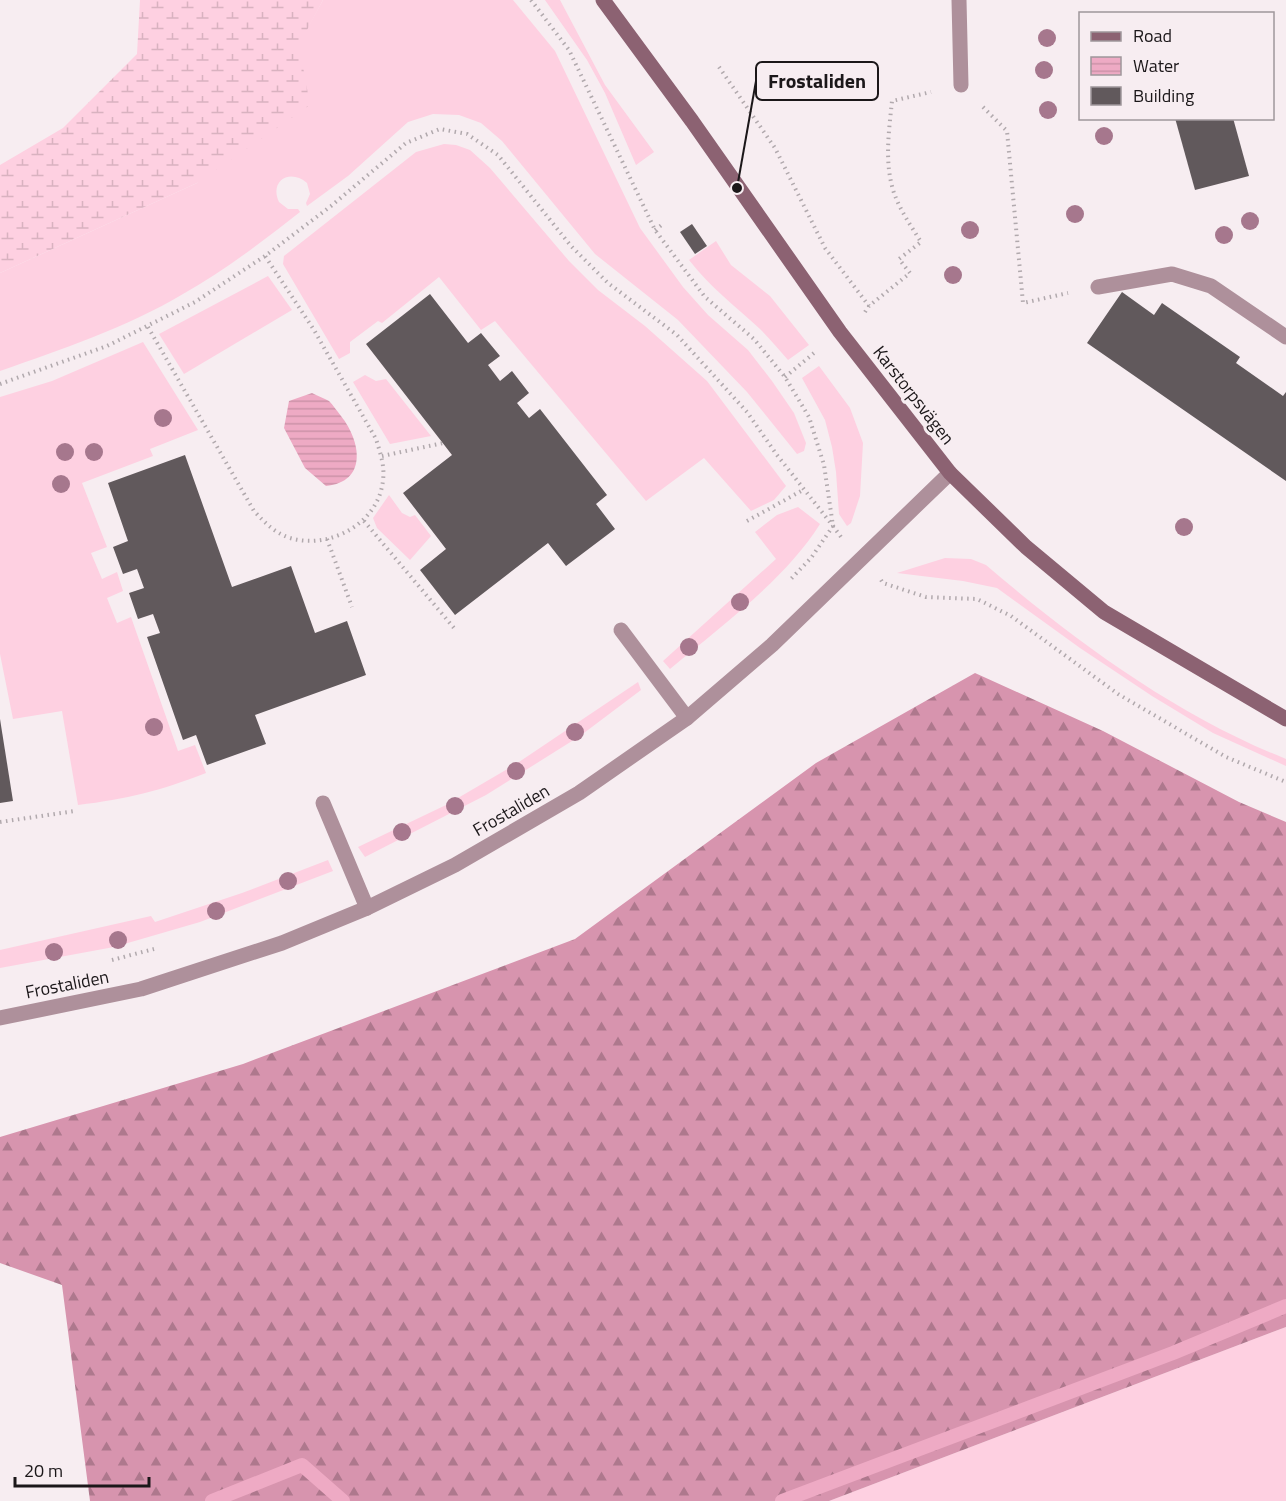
<svg xmlns="http://www.w3.org/2000/svg" width="1286" height="1501" font-family="'Titillium Web',sans-serif">
	<defs>
		<pattern id="forest-firs" width="22" height="20" patternUnits="userSpaceOnUse" patternTransform="scale(1.5)"><rect width="22" height="20" fill="#d794ae"/><path d="M5 1l3.5 6h-7zM16 11l3.5 6h-7z" fill="#ae788d"/></pattern>
		<pattern id="wetland-marsh" width="20" height="14" patternUnits="userSpaceOnUse" patternTransform="scale(1.5)"><rect width="20" height="14" fill="#fed0e1"/><path d="M1 5h8M5 5V1M11 12h8M15 12V8" fill="none" stroke="#d9b2c0"/></pattern>
		<pattern id="water-rules" width="6" height="5" patternUnits="userSpaceOnUse" patternTransform="scale(1.5)"><rect width="6" height="5" fill="#eeaac4"/><path d="M0 2.5h6" fill="none" stroke="#cc92a8"/></pattern>
	</defs>
	<rect width="100%" height="100%" fill="#f7edf1"/>
	<g fill="#fed0e1">
		<path d="M323,0H513L555,51L640,228L683,287L708,315L748,350L772,381L794,413L806,443L804,451L797,454L747,392L678,320L595,254L502,141L481,123L459,115L433,114L408,122L348,176L307,206L306,203L310,194L307,183C290,168 269,181 279,202L288,209H298L300,212C263,241 224,271 183,294C126,328 62,349 0,371V273L197,183L298,45Z"/>
		<path d="M545,0H560L605,85L654,152L636,165L605,93L587,60Z"/>
		<path d="M444,144L456,145L470,150L490,168L569,261L598,290L645,326L707,381L786,486L774,500L751,511L704,458L646,501L495,321L481,330L439,277L382,323L378,321L350,342V353L339,359L283,264L284,256L416,152Z"/>
		<path d="M716,241L731,265L770,296L809,345L788,360C779,350 770,339 760,329C735,306 710,287 689,260Z"/>
		<path d="M268,276L292,310L184,374L159,334Z"/>
		<path d="M143,342L198,430L150,449L153,456L82,483L107,547L91,553L102,579L117,572L123,591L107,598L117,623L131,617L178,751L195,745L206,773C160,791 127,799 78,805L62,711L13,719L0,654V397L52,381Z"/>
		<path d="M819,366L850,408L863,443L860,496L851,523L847,526L839,514L836,472L832,447L825,420L802,378Z"/>
		<path d="M365,375L376,381L386,379L431,436L390,444L353,382Z"/>
		<path d="M389,495L402,513L410,517L415,515L431,536L410,560L377,528L373,518Z"/>
		<path d="M798,507L820,524C785,580 720,627 670,669L663,661L776,559L755,532L777,515Z"/>
		<path d="M945,558L971,559L986,565C1076,642 1176,715 1286,759V766L1213,733L1152,696L1080,648L997,588L963,581L897,573Z"/>
		<path d="M638,682L641,690L580,736L486,795L365,857L358,847L446,805L516,764Z"/>
		<path d="M328,860L333,871L200,922L114,947L0,968V950L151,916L155,922L242,893Z"/>
		<path d="M1286,1327V1501H829Z"/>
	</g>
	<path fill="url(#forest-firs)" d="M975,673L1103,731L1239,802L1286,822V1327L829,1501H90L62,1285L0,1263V1137L243,1064L575,939L816,763Z"/>
	<path fill="url(#wetland-marsh)" d="M140,0H323L299,45L310,105L197,183L0,273V165L63,128L137,54Z"/>
	<path fill="url(#water-rules)" d="M312,393C317,396 324,398 329,401C333,405 337,411 341,416C361,441 368,482 326,486L305,468L284,428L289,401Z"/>
	<g fill="none" stroke-linecap="round" stroke-linejoin="round">
		<g stroke="#eeaac4" stroke-width="14">
			<path d="M212,1501L302,1465L343,1501"/>
			<path d="M782,1501L1173,1353L1286,1306"/>
		</g>
	</g>
	<g fill="#61595c">
		<path d="M1175,118H1233L1249,176L1195,190Z"/>
		<path d="M692,224L707,246L695,254L680,232Z"/>
		<path d="M1122,292L1154,315L1162,303L1240,357L1236,363L1283,396L1286,392V481L1087,343Z"/>
		<path d="M430,294L468,343L481,333L500,356L488,365L500,381L512,371L529,393L517,403L529,418L540,409L607,495L596,504L615,529L566,566L548,543L455,615L420,570L446,549L403,493L452,455L366,344Z"/>
		<path d="M185,455L232,587L291,566L315,633L347,621L366,675L255,715L266,744L207,765L196,735L183,740L147,637L160,633L153,614L138,619L129,593L144,588L137,569L123,574L113,547L128,541L108,483Z"/>
		<path d="M0,719L13,801L0,803Z"/>
	</g>
	<g fill="none" stroke-linecap="round" stroke-linejoin="round">
		<g stroke="#b1a9ad" stroke-width="4" stroke-dasharray="1.5 4.5" stroke-linecap="butt">
			<path d="M531,0L569,50L655,230L705,297L754,339L785,377L809,417L824,465L833,526L841,537"/>
			<path d="M719,67L775,148L825,248L869,306"/>
			<path d="M983,107L1007,131L1023,303L1068,293"/>
			<path d="M655,230L663,224"/>
			<path d="M865,312L869,306L910,273L899,259L921,242C911,226 900,210 894,193C884,163 889,131 892,101L931,92"/>
			<path d="M148,327L254,511C265,523 275,533 290,538C330,550 379,523 383,480C385,466 380,452 376,439L314,330L265,256"/>
			<path d="M785,377L814,353"/>
			<path d="M0,384L107,346L195,302L265,256L331,206L406,143L440,129L467,134L498,155L571,246L608,283L677,335L747,412L777,455L833,526L811,558L789,581"/>
			<path d="M382,456L443,443"/>
			<path d="M364,521L454,628"/>
			<path d="M747,521L803,490"/>
			<path d="M327,539L352,607"/>
			<path d="M881,580L883,583L926,597L977,599L1011,616L1118,694L1226,757L1286,782"/>
			<path d="M0,822L75,811"/>
			<path d="M112,960L154,949"/>
		</g>
		<g stroke="#ae909b" stroke-width="15">
			<path d="M1098,287L1172,274L1211,286L1286,337"/>
			<path d="M621,630L687,718"/>
			<path d="M323,803L367,908"/>
		</g>
		<g stroke="#ae909b" stroke-width="15">
			<path d="M959,0L961,85"/>
			<path d="M0,1018L141,989L282,943L367,908L455,865L579,793L687,718L772,645L950,473"/>
		</g>
		<path stroke="#8c6272" stroke-width="15" d="M603,0L692,121L840,332L950,473L1026,547L1104,612L1286,719"/>
	</g>
	<g fill="#a6778d">
		<circle cx="1047" cy="38" r="9"/>
		<circle cx="1044" cy="70" r="9"/>
		<circle cx="1048" cy="110" r="9"/>
		<circle cx="1104" cy="136" r="9"/>
		<circle cx="1075" cy="214" r="9"/>
		<circle cx="1250" cy="221" r="9"/>
		<circle cx="970" cy="230" r="9"/>
		<circle cx="1224" cy="235" r="9"/>
		<circle cx="953" cy="275" r="9"/>
		<circle cx="163" cy="418" r="9"/>
		<circle cx="65" cy="452" r="9"/>
		<circle cx="94" cy="452" r="9"/>
		<circle cx="61" cy="484" r="9"/>
		<circle cx="1184" cy="527" r="9"/>
		<circle cx="740" cy="602" r="9"/>
		<circle cx="689" cy="647" r="9"/>
		<circle cx="154" cy="727" r="9"/>
		<circle cx="575" cy="732" r="9"/>
		<circle cx="516" cy="771" r="9"/>
		<circle cx="455" cy="806" r="9"/>
		<circle cx="402" cy="832" r="9"/>
		<circle cx="288" cy="881" r="9"/>
		<circle cx="216" cy="911" r="9"/>
		<circle cx="118" cy="940" r="9"/>
		<circle cx="54" cy="952" r="9"/>
	</g>
	<g text-anchor="middle" dominant-baseline="central" stroke-width="6" stroke-linejoin="round" paint-order="stroke">
		<g font-size="18" fill="#1b1719" stroke="#f7edf1">
			<text transform="translate(914 395) rotate(52)">Karstorpsvägen</text>
			<text transform="translate(511 810) rotate(-30)">Frostaliden</text>
			<text transform="translate(67 984) rotate(-11)">Frostaliden</text>
		</g>
	</g>
	<path fill="none" stroke="#1b1719" stroke-width="2" d="M737 188L756 81"/>
	<circle fill="#1b1719" stroke="#f7edf1" stroke-width="2" cx="737" cy="188" r="6"/>
	<rect fill="#f7edf1" stroke="#1b1719" stroke-width="2" x="756" y="62" width="122" height="38" rx="6"/>
	<g font-size="20" text-anchor="middle" font-weight="bold" fill="#1b1719">
		<text x="817" y="88">Frostaliden</text>
	</g>
	<rect x="1079" y="12" width="195" height="108" fill="#f7edf1" stroke="#9f979b" stroke-width="1.5"/>
	<rect x="1091" y="32" width="30" height="9" fill="#8c6272" stroke="#9f979b" stroke-width="1.5"/>
	<text x="1133" y="42" font-size="18" fill="#1b1719">Road</text>
	<rect x="1091" y="57" width="30" height="18" fill="url(#water-rules)" stroke="#9f979b" stroke-width="1.5"/>
	<text x="1133" y="72" font-size="18" fill="#1b1719">Water</text>
	<rect x="1091" y="87" width="30" height="18" fill="#61595c" stroke="#9f979b" stroke-width="1.5"/>
	<text x="1133" y="102" font-size="18" fill="#1b1719">Building</text>
	<path d="M15 1477v9h134v-9" fill="none" stroke="#1b1719" stroke-width="3"/>
	<text x="24" y="1477" font-size="18" fill="#1b1719" stroke="#f7edf1" stroke-width="4.5" paint-order="stroke">20 m</text>
</svg>
